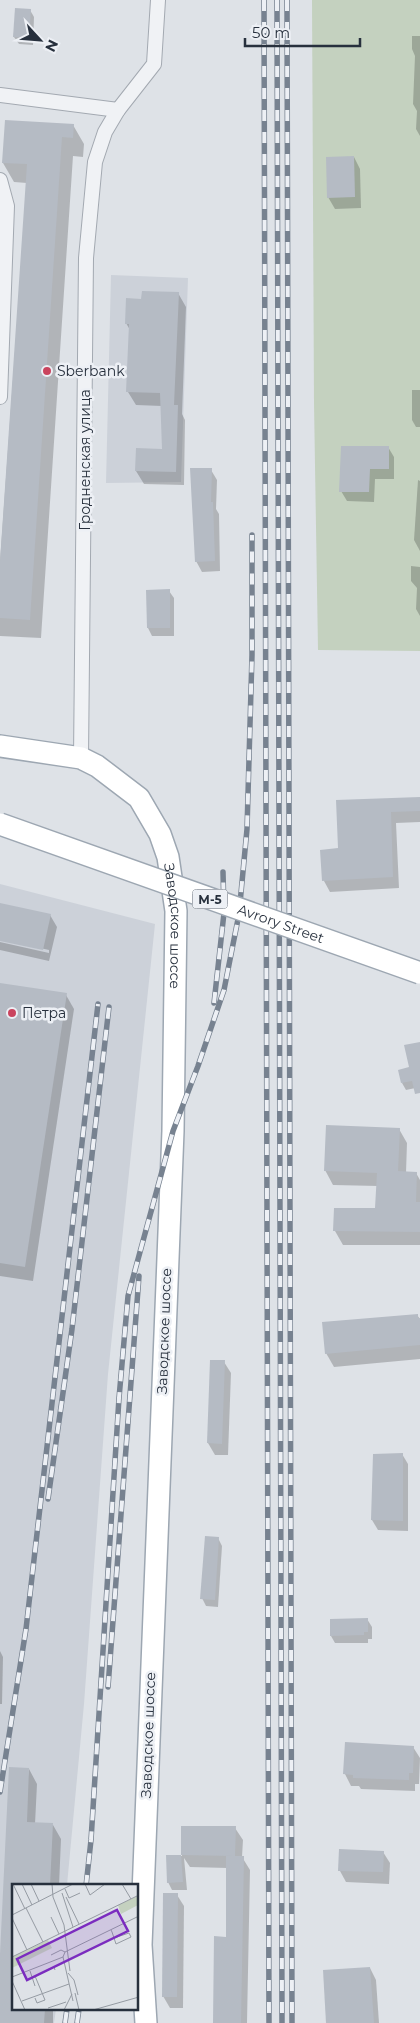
<svg xmlns="http://www.w3.org/2000/svg" width="420" height="2023" font-family="Montserrat,sans-serif">
	<rect width="100%" height="100%" fill="#dee2e7"/>
	<g fill="#ccd1d9">
		<path d="M111,275L188,278L181,482L106,483Z"/>
		<path d="M0,884L155,924L108,1374L84,1704L67,1885L14,1886V2009H56L54,2023H0Z"/>
	</g>
	<path fill="#c4d1bf" d="M312,0H420V651L318,650L314,403Z"/>
	<g fill="#0003">
		<path d="M30,10L34,17L33,45L19,44L14,37Z"/>
		<path d="M412,36H420V136L416,129L417,111L413,104L415,56L412,49Z"/>
		<path d="M73,125L84,144L83,157L73,156L41,638L0,636V562L27,183L14,182L3,163Z"/>
		<path d="M354,157L360,169L361,208L335,209L328,197Z"/>
		<path d="M178,293L186,307L182,414L185,420L184,485L144,484L136,471L164,450L162,406L136,405L128,392L130,330L126,323L143,300Z"/>
		<path d="M412,390H420V427H416L412,420Z"/>
		<path d="M388,447L394,457V479H375L374,502L347,501L341,491Z"/>
		<path d="M211,470L217,480L216,509L219,514L220,571L202,572L196,561Z"/>
		<path d="M418,480L420,481V551L414,540Z"/>
		<path d="M411,566L420,567V616L416,609L417,588L411,581Z"/>
		<path d="M148,591H169L174,598V636H152L148,628Z"/>
		<path d="M420,798V822L396,823L399,888L330,892L324,881L322,851L339,849L338,802Z"/>
		<path d="M0,904L50,915L57,927L49,961L0,950V942L49,953V950L0,939Z"/>
		<path d="M0,985L66,995L74,1009L33,1281L0,1276Z"/>
		<path d="M420,1043V1087L406,1090L402,1083L410,1068Z"/>
		<path d="M399,1129L407,1143L406,1173H416L420,1180V1245H343L335,1231L377,1209L378,1186L333,1185L325,1170Z"/>
		<path d="M417,1315L420,1319V1359L334,1367L326,1353Z"/>
		<path d="M211,1361L224,1362L231,1373L228,1455H215L208,1443Z"/>
		<path d="M402,1454L408,1464V1531L378,1530L372,1520Z"/>
		<path d="M218,1538L222,1546L218,1607L206,1606L202,1598Z"/>
		<path d="M367,1619L372,1627V1639H368V1643H335L331,1636Z"/>
		<path d="M0,1651L3,1657L2,1704H0Z"/>
		<path d="M413,1747L420,1758L419,1784H415V1791L361,1789L359,1786H351L345,1774Z"/>
		<path d="M29,1769L37,1784L35,1824L53,1825L61,1839L59,1886H14V2009H53V2023H0V1981Z"/>
		<path d="M182,1827L235,1828L243,1840L242,1857L250,1870L247,2023H214L227,1939V1868L190,1867L184,1858L187,1890H172L168,1882V1856H182Z"/>
		<path d="M383,1852L390,1863L389,1884L346,1882L340,1871Z"/>
		<path d="M177,1895L184,1906L183,2008H170L163,1996Z"/>
		<path d="M370,1968L376,1980L379,2023H327Z"/>
	</g>
	<g fill="#b5bbc4">
		<path d="M15,8L31,9L29,38L13,37Z"/>
		<path d="M5,120L74,124L73,138L62,137L30,620L0,618V561L27,164L2,163Z"/>
		<path d="M354,156L355,197L327,198L326,157Z"/>
		<path d="M142,291L179,292L174,405H178L176,472L135,471L136,448L162,449L160,393L126,392L129,324H125L126,298L141,299Z"/>
		<path d="M341,446H389V469H370L369,492H339Z"/>
		<path d="M190,468H212L211,502H213L215,561L195,562Z"/>
		<path d="M170,589V628H147L146,590Z"/>
		<path d="M420,797V811L391,812L393,877L322,881L320,850L338,848L336,800Z"/>
		<path d="M0,903L51,914L43,950L0,941Z"/>
		<path d="M0,983L67,993L25,1267L0,1263Z"/>
		<path d="M420,1042V1093L415,1094L412,1081L401,1083L398,1070L409,1067L404,1045Z"/>
		<path d="M326,1125L400,1128L398,1171L417,1172L416,1202H420V1232L333,1231L334,1208H375L377,1173L324,1171Z"/>
		<path d="M418,1314V1318H420V1345L325,1354L322,1322Z"/>
		<path d="M210,1360H225L222,1444L207,1443Z"/>
		<path d="M403,1453V1521L371,1520L373,1454Z"/>
		<path d="M205,1536L219,1537L215,1600L200,1599Z"/>
		<path d="M368,1618V1632H364V1635L330,1636V1619Z"/>
		<path d="M345,1742L414,1746L413,1773H409V1780L353,1778V1775L343,1774Z"/>
		<path d="M9,1767L29,1768L27,1822L53,1823L50,1886H14V2009H45L44,2023H0V1954Z"/>
		<path d="M181,1826H236L235,1856H244L241,2023H213L214,1936L226,1937V1856H233L181,1855Z"/>
		<path d="M339,1849L384,1851L383,1872L338,1871Z"/>
		<path d="M166,1855H181L183,1882L167,1883Z"/>
		<path d="M163,1893H178L177,1997H162Z"/>
		<path d="M370,1967L374,2023H326L323,1970Z"/>
	</g>
	<g fill="none" stroke-linecap="round" stroke-linejoin="round">
		<defs>
			<g id="street">
				<path d="M0,95L118,110"/>
				<path d="M0,180L7,206L0,397"/>
				<path d="M81,758L86,258L95,162L105,132L118,110L154,64L158,0"/>
			</g>
			<g id="primary">
				<path id="s1" d="M0,746L81,758L97,766L139,798L160,834L168,857L176,911L173,1131L141,1945L146,2023"/>
			</g>
		</defs>
		<use href="#street" stroke="#a3a9b1" stroke-width="16"/>
		<use href="#primary" stroke="#9da7b2" stroke-width="24"/>
		<use href="#street" stroke="#f0f2f5" stroke-width="14"/>
		<use href="#primary" stroke="#fff" stroke-width="21"/>
		<defs>
			<g id="rail">
				<path d="M264,0L269,2023"/>
				<path d="M277,0L282,2023"/>
				<path d="M287,0L292,2023"/>
				<path d="M214,1003L224,913L223,872"/>
				<path d="M48,1499L72,1329L109,1007"/>
				<path d="M108,1687L139,1276"/>
				<path d="M0,1792L26,1629L98,1004"/>
				<path d="M86,1886L91,1840L119,1398L128,1296L173,1131L198,1066L224,990L239,914L247,829L252,655V535"/>
				<path d="M65,2023L67,2009"/>
				<path d="M77,2023L79,2009"/>
			</g>
		</defs>
		<use href="#rail" stroke="#778290" stroke-width="5.5"/>
		<use href="#rail" stroke="#edf0f5" stroke-width="4" stroke-dasharray="11" stroke-linecap="butt"/>
		<defs>
			<g id="primary-bridge">
				<path id="s2" d="M0,824L420,973"/>
			</g>
		</defs>
		<use href="#primary-bridge" stroke="#9da7b2" stroke-width="24" stroke-linecap="butt"/>
		<use href="#primary-bridge" stroke="#fff" stroke-width="21"/>
	</g>
	<g fill="#ca445e" stroke="#edf0f5" stroke-width="2">
		<circle cx="47" cy="371" r="5"/>
		<circle cx="12" cy="1013" r="5"/>
	</g>
	<g text-anchor="middle" dominant-baseline="central" stroke-width="5" stroke-linejoin="round" paint-order="stroke">
		<rect fill="#edf0f5" stroke="#626a74" stroke-width="1" x="192.5" y="889.5" width="35" height="19" rx="4"/>
		<g font-size="12" font-weight="bold" fill="#27303d">
			<text x="210" y="899">М-5</text>
		</g>
		<g font-size="14" fill="#27303d" stroke="#edf0f5" text-anchor="start">
			<text x="57" y="371">Sberbank</text>
			<text x="22" y="1013">Петра</text>
		</g>
		<g font-size="14" fill="#27303d" stroke="#edf0f5">
			<text transform="translate(85 460) rotate(-90)">Гродненская улица</text>
			<text stroke="none"><textPath href="#s2" startOffset="298">Avrory Street</textPath></text>
			<text stroke="none"><textPath href="#s1" startOffset="288">Заводское шоссе</textPath></text>
			<text transform="translate(164 1331) rotate(-88)">Заводское шоссе</text>
			<text transform="translate(148 1735) rotate(-88)">Заводское шоссе</text>
		</g>
	</g>
	<g transform="translate(12 1884)">
		<rect width="126" height="126" fill="#dee2e7"/>
		<path d="M126,12V21L109,30L106,21ZM36,56L40,64L0,84V73Z" fill="#c4d1bf"/>
		<path fill="none" stroke="#959ba3" stroke-width="1" d="M1,0L13,25M10,0L20,21M19,0L27,17M40,0L41,13L52,41L58,87M73,0L78,11L93,0M110,0L119,15M53,5L57,14L68,9M50,9L61,43M54,13L67,40M14,24L31,58M0,31L61,0M39,33L47,50M0,34L15,66M99,46L100,48L104,60L119,53L117,49L102,54M39,71L49,66L53,68M0,73L127,11M18,87L23,102M56,89L62,96L66,111M23,92L33,116L25,119L23,114M0,93L51,73M20,94L42,83L43,86M0,97L13,126M63,109L67,126M10,117L57,100M61,117L51,73L53,68L127,32M36,124L54,118M52,126L60,110M81,126L127,113"/>
		<path fill="#7b2cbf" fill-opacity="0.15" stroke="#7b2cbf" stroke-width="2.5" d="M105,26L116,47L15,96L5,75Z"/>
		<rect width="126" height="126" fill="none" stroke="#27303d" stroke-width="2.5"/>
	</g>
	<g transform="translate(40 40) rotate(116)" stroke="#edf0f5" stroke-width="4" paint-order="stroke">
	<path d="M0-4L9 19L0 12L-9 19Z" fill="#27303d"/>
	<text y="-8" font-size="14" font-weight="bold" text-anchor="middle" fill="#27303d">N</text>
	</g>
	<path d="M245 38v8h115v-8" fill="none" stroke="#27303d" stroke-width="2.5"/>
	<text x="252" y="38" font-size="15" fill="#27303d" stroke="#edf0f5" stroke-width="4" paint-order="stroke">50 m</text>
</svg>
